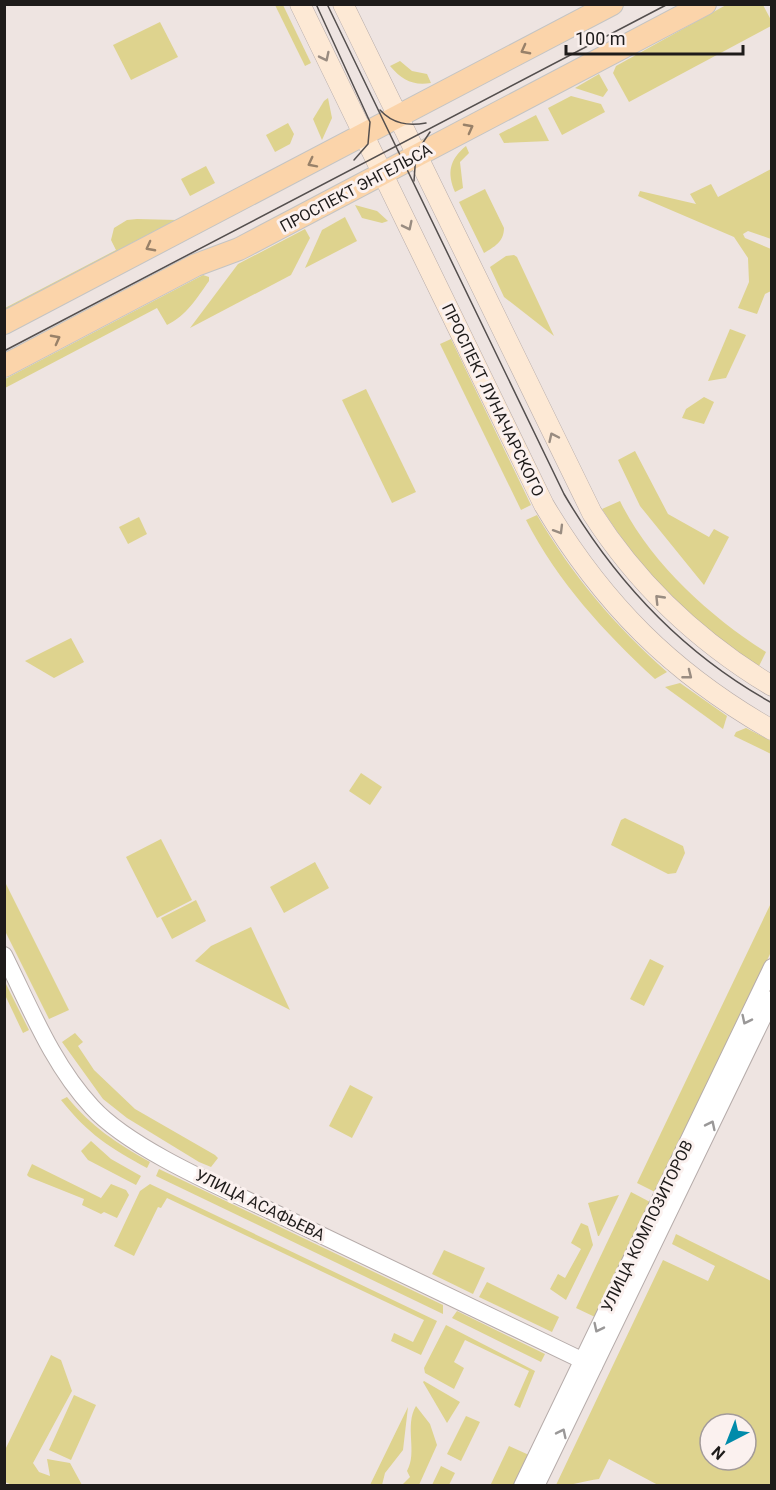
<svg xmlns="http://www.w3.org/2000/svg" width="776" height="1490" font-family="Roboto,sans-serif">
	<rect width="100%" height="100%" fill="#eee4e1"/>
	<g fill="#ded38e" fill-rule="evenodd">
		<path d="M275,5H283L311,63L305,66Z"/>
		<path d="M726,5H763L771,20V26L629,102L613,73L616,66Z"/>
		<path d="M160,22L178,57L131,80L113,45Z"/>
		<path d="M400,61L412,71L427,74L431,83C413,86 402,80 390,66Z"/>
		<path d="M599,74L608,90L603,97L575,88Z"/>
		<path d="M571,96L601,104L605,112L562,135L548,108Z"/>
		<path d="M328,98L332,118L322,140L313,119L324,101Z"/>
		<path d="M536,115L549,141L504,143L499,134Z"/>
		<path d="M288,123L294,134L290,144L275,152L266,135Z"/>
		<path d="M466,146L469,153L460,162L463,188L455,192C447,173 449,160 466,146Z"/>
		<path d="M206,166L215,183L190,196L181,179Z"/>
		<path d="M771,169V239L748,231L743,234L745,238L771,249V291L765,294L757,314L738,308L749,282L748,258L734,237L638,196L640,191L696,204L690,194L711,184L718,197Z"/>
		<path d="M485,189L504,228C504,242 494,247 484,253L459,202Z"/>
		<path d="M355,205L377,211L388,221L382,223L362,218Z"/>
		<path d="M345,217L357,241L305,268L322,230Z"/>
		<path d="M137,219L177,220L5,316V308L116,250L111,240L114,228L127,220Z"/>
		<path d="M305,229L310,238L291,275L190,328L238,264Z"/>
		<path d="M514,255L517,257L554,336L504,297L490,267L506,256Z"/>
		<path d="M203,275L209,277V281C196,299 187,315 167,325L157,308L5,388V379Z"/>
		<path d="M730,329L746,335L726,378L708,381Z"/>
		<path d="M451,339L531,505L521,510L440,344Z"/>
		<path d="M366,389L416,492L392,503L342,400Z"/>
		<path d="M704,397L714,402L704,424L682,418L686,409Z"/>
		<path d="M635,451L668,514L709,537L714,529L729,537L704,585L640,506L618,460Z"/>
		<path d="M620,501C649,561 710,617 766,652L759,666C694,626 643,573 602,509Z"/>
		<path d="M537,515C572,575 615,626 667,672L655,679C604,632 558,582 526,520Z"/>
		<path d="M139,517L147,534L128,544L119,527Z"/>
		<path d="M71,638L84,662L54,678L25,661Z"/>
		<path d="M680,683L727,716L723,729L665,687Z"/>
		<path d="M746,728L771,741V754L734,736L736,732Z"/>
		<path d="M361,773L382,787L370,805L349,791Z"/>
		<path d="M625,818L683,846L685,853L676,873L668,874L611,845L621,820Z"/>
		<path d="M161,839L192,900L157,918L126,857Z"/>
		<path d="M315,862L329,888L284,913L270,887Z"/>
		<path d="M4,882H5L69,1010L49,1019L5,931Z"/>
		<path d="M196,900L206,921L172,939L161,918Z"/>
		<path d="M771,903V952L655,1192L637,1183Z"/>
		<path d="M251,927L290,1010L195,961L211,946Z"/>
		<path d="M650,959L664,966L644,1006L630,999Z"/>
		<path d="M4,980L29,1030L23,1033L5,995Z"/>
		<path d="M75,1033L83,1042L78,1046L94,1070L135,1109L215,1155L218,1158L211,1167L199,1162L127,1118L103,1099L62,1042Z"/>
		<path d="M350,1085L373,1097L352,1138L329,1126Z"/>
		<path d="M67,1097C92,1127 116,1143 150,1162L147,1168C109,1147 89,1135 61,1100Z"/>
		<path d="M91,1141L111,1159L141,1176L136,1185L88,1160L81,1151Z"/>
		<path d="M32,1164L101,1198L111,1184L126,1190L129,1195L117,1218L104,1212L101,1214L82,1205L84,1199L29,1177L27,1175Z"/>
		<path d="M159,1169L443,1305V1314L156,1176Z"/>
		<path d="M150,1184L437,1321L421,1355L391,1341L394,1333L413,1342L424,1320L167,1198L161,1208L158,1207L134,1256L114,1246L140,1191Z"/>
		<path d="M631,1192L650,1202L595,1317L576,1308Z"/>
		<path d="M619,1195L599,1236H598L588,1203Z"/>
		<path d="M581,1223L588,1226L593,1245L566,1300L550,1289L558,1274L565,1278L581,1249L571,1243Z"/>
		<path d="M676,1234L771,1281V1485H658L609,1459L599,1479C583,1481 572,1486 556,1485L663,1260L708,1281L715,1266L672,1244ZM710,1424H746V1460H710Z"/>
		<path d="M444,1250L485,1268L473,1294L432,1274Z"/>
		<path d="M487,1282L559,1317L552,1332L479,1297Z"/>
		<path d="M457,1311L545,1354L541,1362L452,1318Z"/>
		<path d="M446,1325L535,1371L520,1408L514,1405L529,1371L465,1340L454,1362L464,1368L454,1389L425,1373L424,1368Z"/>
		<path d="M51,1355L61,1360L72,1391L33,1463L39,1472L50,1476L47,1459L70,1463L82,1485H12L5,1482V1450Z"/>
		<path d="M424,1381L460,1402L447,1423L423,1382Z"/>
		<path d="M74,1395L96,1405L71,1460L49,1450Z"/>
		<path d="M416,1406L430,1424L437,1445L419,1485H402L410,1477L407,1471C418,1452 404,1426 416,1406Z"/>
		<path d="M408,1407L403,1450L385,1473L382,1485H370Z"/>
		<path d="M466,1416L480,1422L461,1461L447,1454Z"/>
		<path d="M509,1446L529,1455L514,1485L490,1486Z"/>
		<path d="M441,1466L455,1473L449,1485H432Z"/>
	</g>
	<g fill="none" stroke-linecap="round" stroke-linejoin="round">
		<defs>
			<g id="tertiary">
				<path d="M4,955C30,1007 52,1064 92,1107C129,1148 220,1187 271,1211C379,1263 487,1314 594,1366"/>
				<path d="M522,1486L772,967"/>
				<path d="M536,1486L772,999"/>
			</g>
			<g id="secondary">
				<path d="M300,4L544,505C603,604 672,673 772,730"/>
				<path d="M343,4L592,513C638,585 699,642 772,686"/>
			</g>
			<g id="primary">
				<path d="M4,323L612,4"/>
				<path d="M4,366L196,265L239,249L705,4"/>
			</g>
		</defs>
		<use href="#tertiary" stroke="#b6acaa" stroke-width="18"/>
		<use href="#secondary" stroke="#b6acaa" stroke-width="21"/>
		<use href="#primary" stroke="#c4c4c3" stroke-width="24"/>
		<use href="#tertiary" stroke="#fff" stroke-width="16"/>
		<use href="#secondary" stroke="#fde9d5" stroke-width="20"/>
		<use href="#primary" stroke="#fbd4aa" stroke-width="22"/>
		<g stroke="#544f4e" stroke-width="1.5">
			<path d="M316,4L370,122L368,144L354,160"/>
			<path d="M327,4L564,494C615,581 682,653 772,703"/>
			<path d="M380,110C393,124 408,126 426,123"/>
			<path d="M414,181L416,153L430,132"/>
			<path d="M4,351L668,4"/>
		</g>
	</g>
	<defs><path id="oneway-chevron" d="M-2-3.5L2.5 0L-2 3.5" fill="none" stroke-width="1.6" stroke-linecap="round" stroke-linejoin="round" transform="scale(1.5)"/></defs>
	<g stroke="#988169">
		<use href="#oneway-chevron" transform="translate(525 50) rotate(152)"/>
		<use href="#oneway-chevron" transform="translate(469 128) rotate(-28)"/>
		<use href="#oneway-chevron" transform="translate(312 163) rotate(153)"/>
		<use href="#oneway-chevron" transform="translate(150 247) rotate(152)"/>
		<use href="#oneway-chevron" transform="translate(56 339) rotate(-28)"/>
	</g>
	<g stroke="#998c81">
		<use href="#oneway-chevron" transform="translate(325 57) rotate(64)"/>
		<use href="#oneway-chevron" transform="translate(408 226) rotate(64)"/>
		<use href="#oneway-chevron" transform="translate(553 437) rotate(-115)"/>
		<use href="#oneway-chevron" transform="translate(559 530) rotate(59)"/>
		<use href="#oneway-chevron" transform="translate(659 599) rotate(-134)"/>
		<use href="#oneway-chevron" transform="translate(688 675) rotate(38)"/>
	</g>
	<g stroke="#9a9898">
		<use href="#oneway-chevron" transform="translate(746 1020) rotate(116)"/>
		<use href="#oneway-chevron" transform="translate(711 1125) rotate(-64)"/>
		<use href="#oneway-chevron" transform="translate(598 1328) rotate(116)"/>
		<use href="#oneway-chevron" transform="translate(562 1433) rotate(-64)"/>
	</g>
	<g text-anchor="middle" dominant-baseline="central" stroke-width="6" stroke-linejoin="round" paint-order="stroke">
		<g font-size="16" fill="#1e1b1a" stroke="#fbf1ef">
			<text transform="translate(356 188) rotate(-28)">ПРОСПЕКТ ЭНГЕЛЬСА</text>
			<text transform="translate(493 400) rotate(64)">ПРОСПЕКТ ЛУНАЧАРСКОГО</text>
			<text transform="translate(260 1205) rotate(26)">УЛИЦА АСАФЬЕВА</text>
			<text transform="translate(647 1226) rotate(-64)">УЛИЦА КОМПОЗИТОРОВ</text>
		</g>
	</g>
	<rect width="776" height="1490" fill="none" stroke="#1e1b1a" stroke-width="12"/>
	<g transform="translate(728 1442) rotate(222)"><circle r="28" fill="#fbf1ef" stroke="#a39b9a" stroke-width="1.5"/>
	<path d="M0-4.5L10 22L0 15L-10 22Z" fill="#008baa"/>
	<text y="-9" font-size="16" font-weight="bold" text-anchor="middle" fill="#1e1b1a">N</text>
	</g>
	<path d="M566 45v9h177v-9" fill="none" stroke="#1e1b1a" stroke-width="3"/>
	<text x="575" y="45" font-size="18" fill="#1e1b1a" stroke="#fbf1ef" stroke-width="4.5" paint-order="stroke">100 m</text>
</svg>
